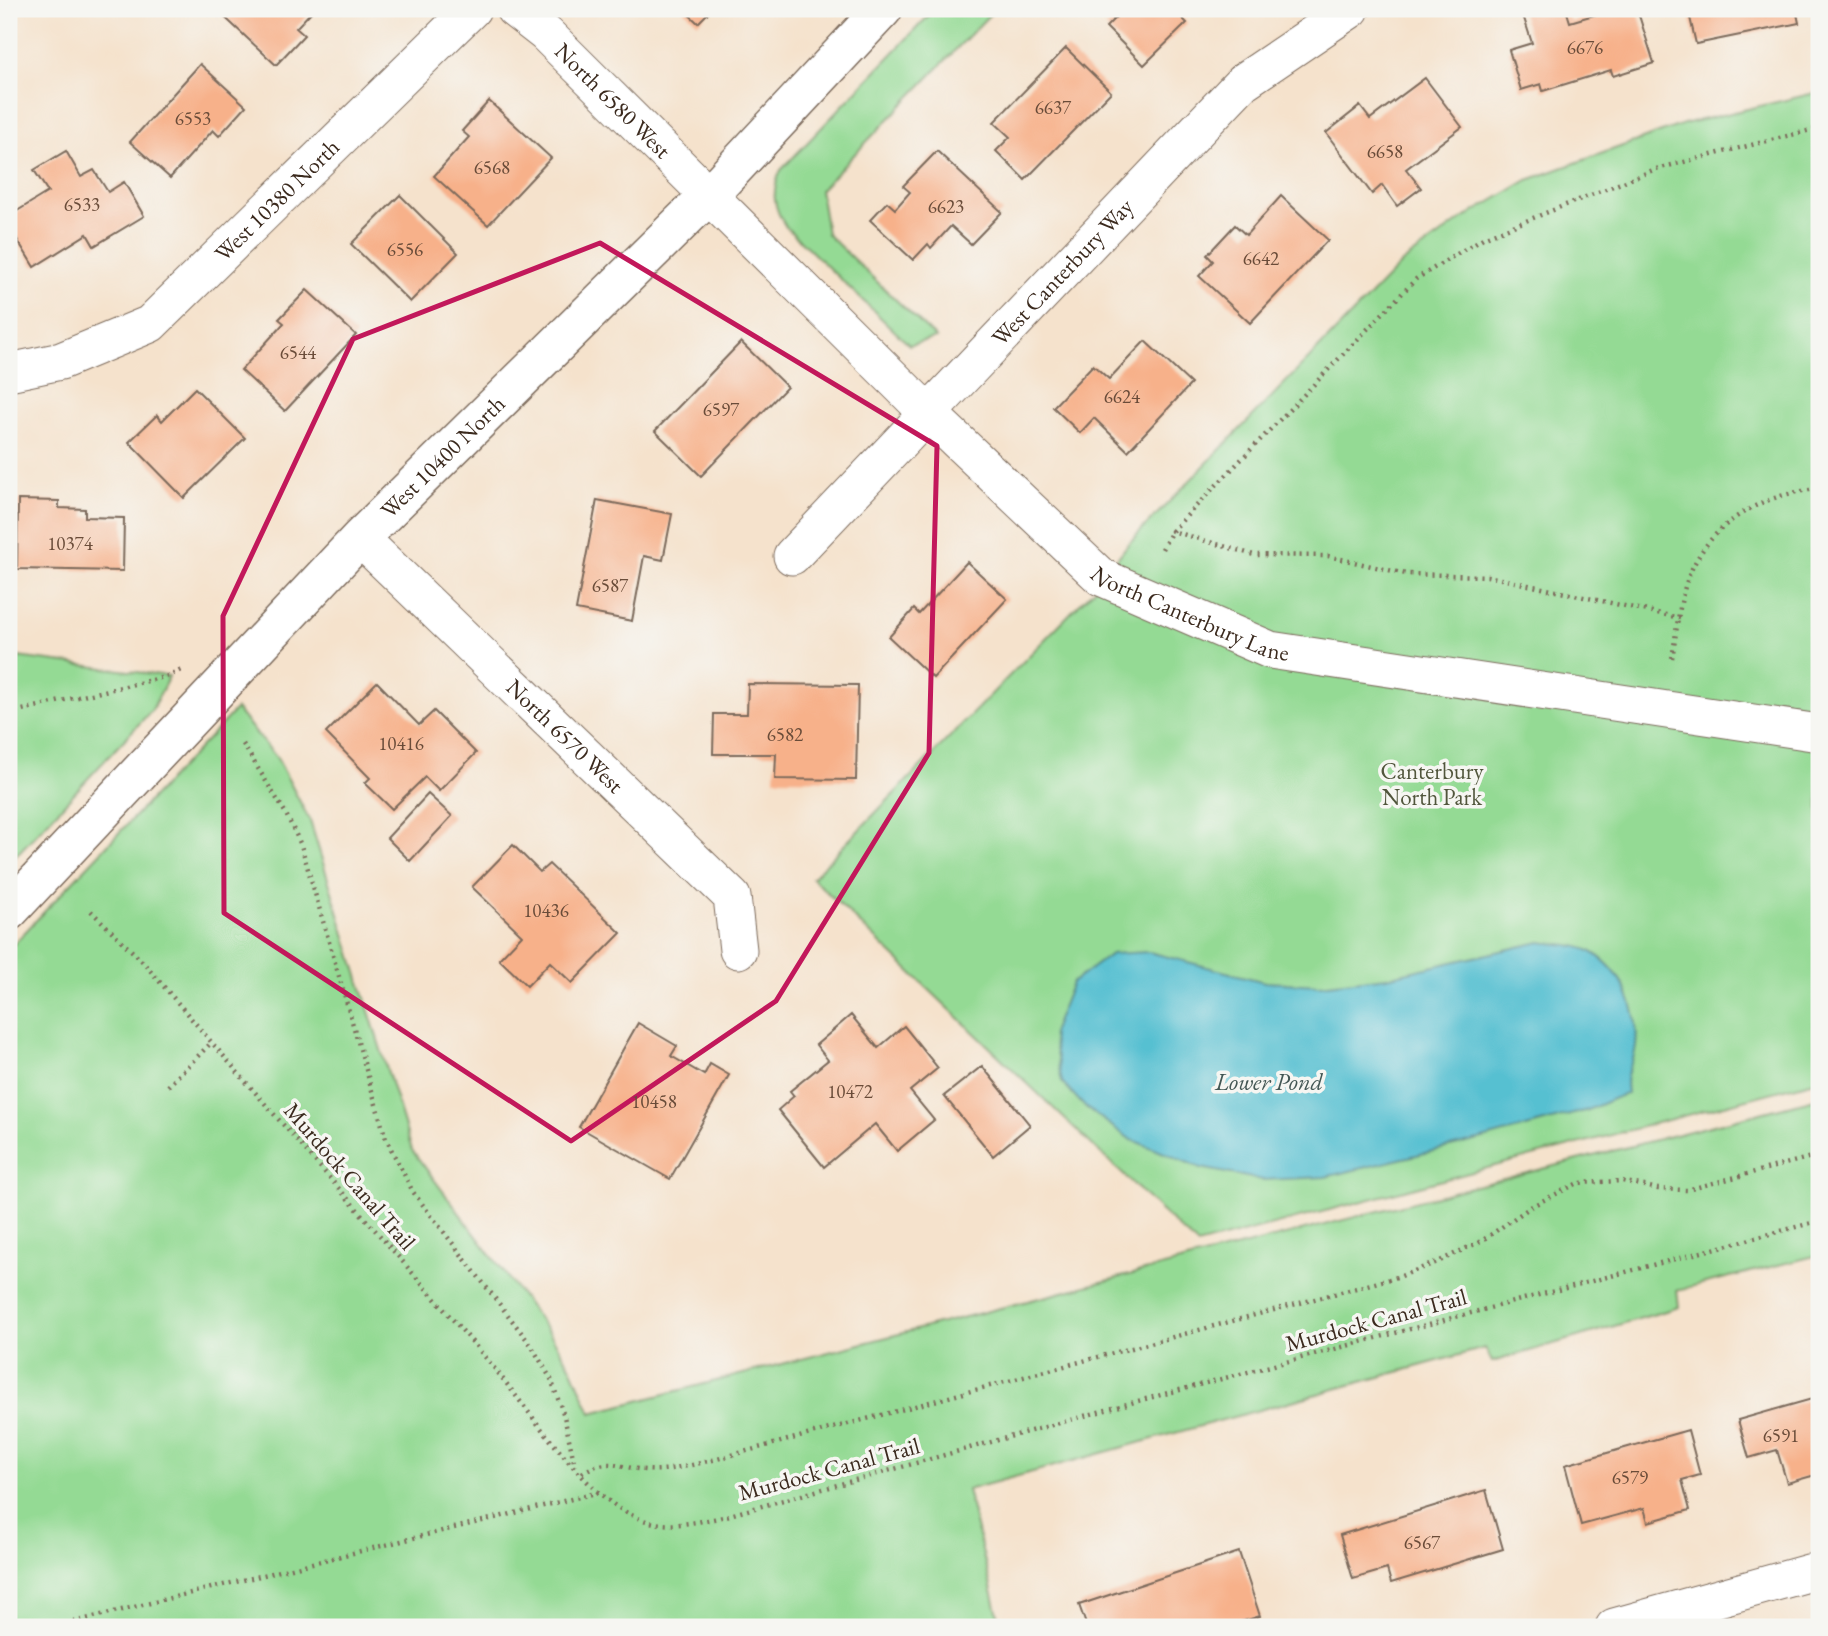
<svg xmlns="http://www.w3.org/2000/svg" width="1828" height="1636" font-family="'EB Garamond',serif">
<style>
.green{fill:#94da94;stroke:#688259;stroke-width:2}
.water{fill:#56c0d1;stroke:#487578;stroke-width:2}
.building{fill:#f7b18a}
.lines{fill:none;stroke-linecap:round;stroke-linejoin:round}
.minor-casing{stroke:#7c6a5b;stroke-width:39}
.tertiary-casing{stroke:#7c6a5b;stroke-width:41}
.path{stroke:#7c6a5b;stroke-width:4.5;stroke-dasharray:2 5;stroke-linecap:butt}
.minor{stroke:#fff;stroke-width:37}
.tertiary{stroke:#fff;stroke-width:38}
.marked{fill:none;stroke:#c2185b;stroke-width:5;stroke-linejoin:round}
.labels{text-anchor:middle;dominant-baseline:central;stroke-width:7;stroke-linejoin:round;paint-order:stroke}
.number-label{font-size:19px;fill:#6a4c39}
.street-label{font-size:23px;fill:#3b2a1e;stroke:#f6f6f2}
.park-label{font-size:23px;fill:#51563c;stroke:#f6f6f2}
.water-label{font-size:24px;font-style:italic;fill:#435754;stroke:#f6f6f2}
</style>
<rect width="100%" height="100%" fill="#f6f6f2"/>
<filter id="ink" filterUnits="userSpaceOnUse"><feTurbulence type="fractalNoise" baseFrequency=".0143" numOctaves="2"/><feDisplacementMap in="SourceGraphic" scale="14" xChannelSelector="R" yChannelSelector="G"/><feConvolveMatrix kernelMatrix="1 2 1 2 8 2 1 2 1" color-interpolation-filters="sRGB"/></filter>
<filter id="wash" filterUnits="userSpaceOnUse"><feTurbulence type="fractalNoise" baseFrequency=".00686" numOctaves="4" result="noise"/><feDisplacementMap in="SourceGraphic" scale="28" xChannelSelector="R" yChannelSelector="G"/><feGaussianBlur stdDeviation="1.57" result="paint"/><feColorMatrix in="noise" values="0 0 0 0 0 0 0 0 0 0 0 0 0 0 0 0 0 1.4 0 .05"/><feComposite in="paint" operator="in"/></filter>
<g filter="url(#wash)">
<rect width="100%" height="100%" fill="#f5e2cc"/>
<g class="green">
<path d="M935,9H995L820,190L827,234L936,338L909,345L786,227C773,207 771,192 781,170Z"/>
<polygon points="1819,92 1819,691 1817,691 1819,800 1819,1080 1197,1245 812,878 1093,590 1129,543 1402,263 1462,219 1528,180 1684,124"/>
<polygon points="9,656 169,676 152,710 9,863"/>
<polygon points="236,709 277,758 310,821 412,1150 551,1335 572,1369 591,1413 1819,1098 1819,1255 1677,1290 1679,1307 1492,1362 1485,1348 967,1490 1001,1627 9,1627 9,949"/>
</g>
<path class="water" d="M1540,942C1554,944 1576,944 1588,950C1622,968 1640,1009 1636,1046C1634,1065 1623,1070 1627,1093L1588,1110L1479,1140L1325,1177L1262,1180L1201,1168L1130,1139L1084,1106L1062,1082L1052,1033L1072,983L1111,954L1149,952L1265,982L1319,985L1387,977Z"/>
<g id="blocks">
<g class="building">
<polygon points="216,9 314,9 296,28 304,35 276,65"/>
<polygon points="683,9 712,9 698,23"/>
<polygon points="1115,9 1180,9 1176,12 1187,23 1144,65 1106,27 1119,14"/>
<polygon points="1534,9 1566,9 1570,22 1614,9 1637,9 1654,63 1613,76 1611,70 1543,91 1541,84 1521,90 1509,50 1532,43 1522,12"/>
<polygon points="1681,9 1796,9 1799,23 1696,44 1689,13 1682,14"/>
<polygon points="1066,48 1111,92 1025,180 996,151 1010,137 994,122"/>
<polygon points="200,64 246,106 219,136 213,130 170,178 130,142"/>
<polygon points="1425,78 1462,127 1406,169 1421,188 1397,206 1382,185 1372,194 1326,133 1360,106 1370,119"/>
<polygon points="489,101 551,158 488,225 434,176 469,137 462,131"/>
<polygon points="66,151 81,177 94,170 108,192 124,182 144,216 94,246 87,234 34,267 9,226 9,216 48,192 34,170"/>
<polygon points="937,151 1002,212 971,244 951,226 931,248 928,244 913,260 870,220 887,202 895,209 910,192 903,186"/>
<polygon points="400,195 458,253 410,302 351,244"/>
<polygon points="1281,196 1328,240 1250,323 1199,276 1213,261 1207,255 1235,225 1246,235"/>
<polygon points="307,290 356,335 285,411 241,370 284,323 279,319"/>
<polygon points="1145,341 1191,384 1128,451 1094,418 1080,433 1053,407 1093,365 1109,379"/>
<polygon points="741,342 787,387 701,476 655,431"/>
<polygon points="195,388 245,438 184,498 129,442 157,415 162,421"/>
<polygon points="18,500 59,501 59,508 85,509 85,517 124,518 123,571 17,569"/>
<polygon points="597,500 672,514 663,560 644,556 632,621 576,610"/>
<polygon points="967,562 1007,599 933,678 889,637 914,609 919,614"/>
<polygon points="377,682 419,725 434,711 476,753 439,791 425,777 392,809 365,783 370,778 326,733"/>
<polygon points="748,684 858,685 856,780 775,779 776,754 713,754 714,714 747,714"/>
<polygon points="428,794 452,816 410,861 387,838"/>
<polygon points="513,845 540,872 549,864 621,933 572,983 550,962 527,986 499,959 522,935 472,887"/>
<polygon points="851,1015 878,1048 904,1026 938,1068 910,1091 934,1120 897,1151 875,1124 824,1167 778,1110 794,1096 790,1091 828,1060 816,1045"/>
<polygon points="638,1023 677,1046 671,1056 704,1075 710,1064 729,1075 670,1179 579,1127"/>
<polygon points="982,1066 1030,1125 993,1156 944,1096"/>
<polygon points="1819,1397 1819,1474 1787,1483 1777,1450 1749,1458 1738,1420"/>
<polygon points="1688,1430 1700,1475 1682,1480 1690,1510 1648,1522 1644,1508 1581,1525 1565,1465"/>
<polygon points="1486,1490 1503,1549 1391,1583 1387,1569 1353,1579 1340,1535"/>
<polygon points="1239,1552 1260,1616 1225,1627 1087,1627 1079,1605"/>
</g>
</g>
</g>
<g filter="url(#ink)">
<use href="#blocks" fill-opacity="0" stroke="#7c6a5b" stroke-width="2"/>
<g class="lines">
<defs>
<g id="minor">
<path id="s1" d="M514,9L546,34L929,414L1101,577L1270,650L1819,733"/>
<path id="s2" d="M9,372L61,361L150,324L472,9"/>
<path id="s3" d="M360,538L732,897L738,950"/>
<path id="s4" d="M792,556L1243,82L1351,9"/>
<polyline points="1614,1627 1819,1570"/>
</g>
<g id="tertiary">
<path id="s5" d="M9,911L360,538L709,195L883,9"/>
</g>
</defs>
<use href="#minor" class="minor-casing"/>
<use href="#tertiary" class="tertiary-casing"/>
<g class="path">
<polyline points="1162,549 1172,531"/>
<polyline points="1680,618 1487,576 1406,574 1328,556 1254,555 1172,531 1416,279 1483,238 1656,169 1819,128"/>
<path d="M1672,658C1677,631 1679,598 1690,573C1712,521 1765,493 1819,489"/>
<polyline points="9,713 169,676 183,669"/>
<polyline points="243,744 285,812 301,845 386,1139 413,1192 531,1345 551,1379 564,1416 575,1466"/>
<path d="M91,911L142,961C255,1094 371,1224 485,1357C522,1400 576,1483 622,1510C658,1531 680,1525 719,1518L1138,1401L1819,1221"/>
<polyline points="168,1086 211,1043"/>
<path d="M582,1473C609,1456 618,1468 646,1470C669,1472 695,1464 717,1459L1401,1276L1440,1261L1483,1240L1532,1206L1578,1183L1622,1181L1658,1189L1687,1190L1819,1155"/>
<polyline points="53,1627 600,1492"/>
</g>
<use href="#minor" class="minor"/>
<use href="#tertiary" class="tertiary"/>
</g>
</g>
<path class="marked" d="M600,243L937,446L929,753L776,1001L571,1141L224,913L223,616L353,339Z"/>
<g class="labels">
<g class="number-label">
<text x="1585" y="47">6676</text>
<text x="1053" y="107">6637</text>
<text x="193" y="118">6553</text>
<text x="1385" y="151">6658</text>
<text x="492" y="167">6568</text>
<text x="82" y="204">6533</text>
<text x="946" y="206">6623</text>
<text x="405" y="249">6556</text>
<text x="1261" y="258">6642</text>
<text x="298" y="352">6544</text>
<text x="1122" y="396">6624</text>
<text x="721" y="409">6597</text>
<text x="70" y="543">10374</text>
<text x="610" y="585">6587</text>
<text x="785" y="734">6582</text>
<text x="401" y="743">10416</text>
<text x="546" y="910">10436</text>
<text x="850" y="1091">10472</text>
<text x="654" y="1101">10458</text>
<text x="1781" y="1435">6591</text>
<text x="1630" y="1477">6579</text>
<text x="1422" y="1542">6567</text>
</g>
<g class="street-label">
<text stroke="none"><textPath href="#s1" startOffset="135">North 6580 West</textPath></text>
<text stroke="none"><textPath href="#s2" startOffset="327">West 10380 North</textPath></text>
<text stroke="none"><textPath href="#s4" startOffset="392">West Canterbury Way</textPath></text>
<text stroke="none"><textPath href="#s5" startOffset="628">West 10400 North</textPath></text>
<text stroke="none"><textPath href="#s1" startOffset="914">North Canterbury Lane</textPath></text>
<text stroke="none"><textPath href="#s3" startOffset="285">North 6570 West</textPath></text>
<text transform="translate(350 1176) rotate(49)">Murdock Canal Trail</text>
<text transform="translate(1376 1320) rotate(-15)">Murdock Canal Trail</text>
<text transform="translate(829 1469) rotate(-15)">Murdock Canal Trail</text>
</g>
<g class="park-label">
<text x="1432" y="771">Canterbury<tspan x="1432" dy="26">North Park</tspan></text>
</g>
<g class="water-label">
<text x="1269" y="1081">Lower Pond</text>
</g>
</g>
<rect width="1828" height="1636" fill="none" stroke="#f6f6f2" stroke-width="35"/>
</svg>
